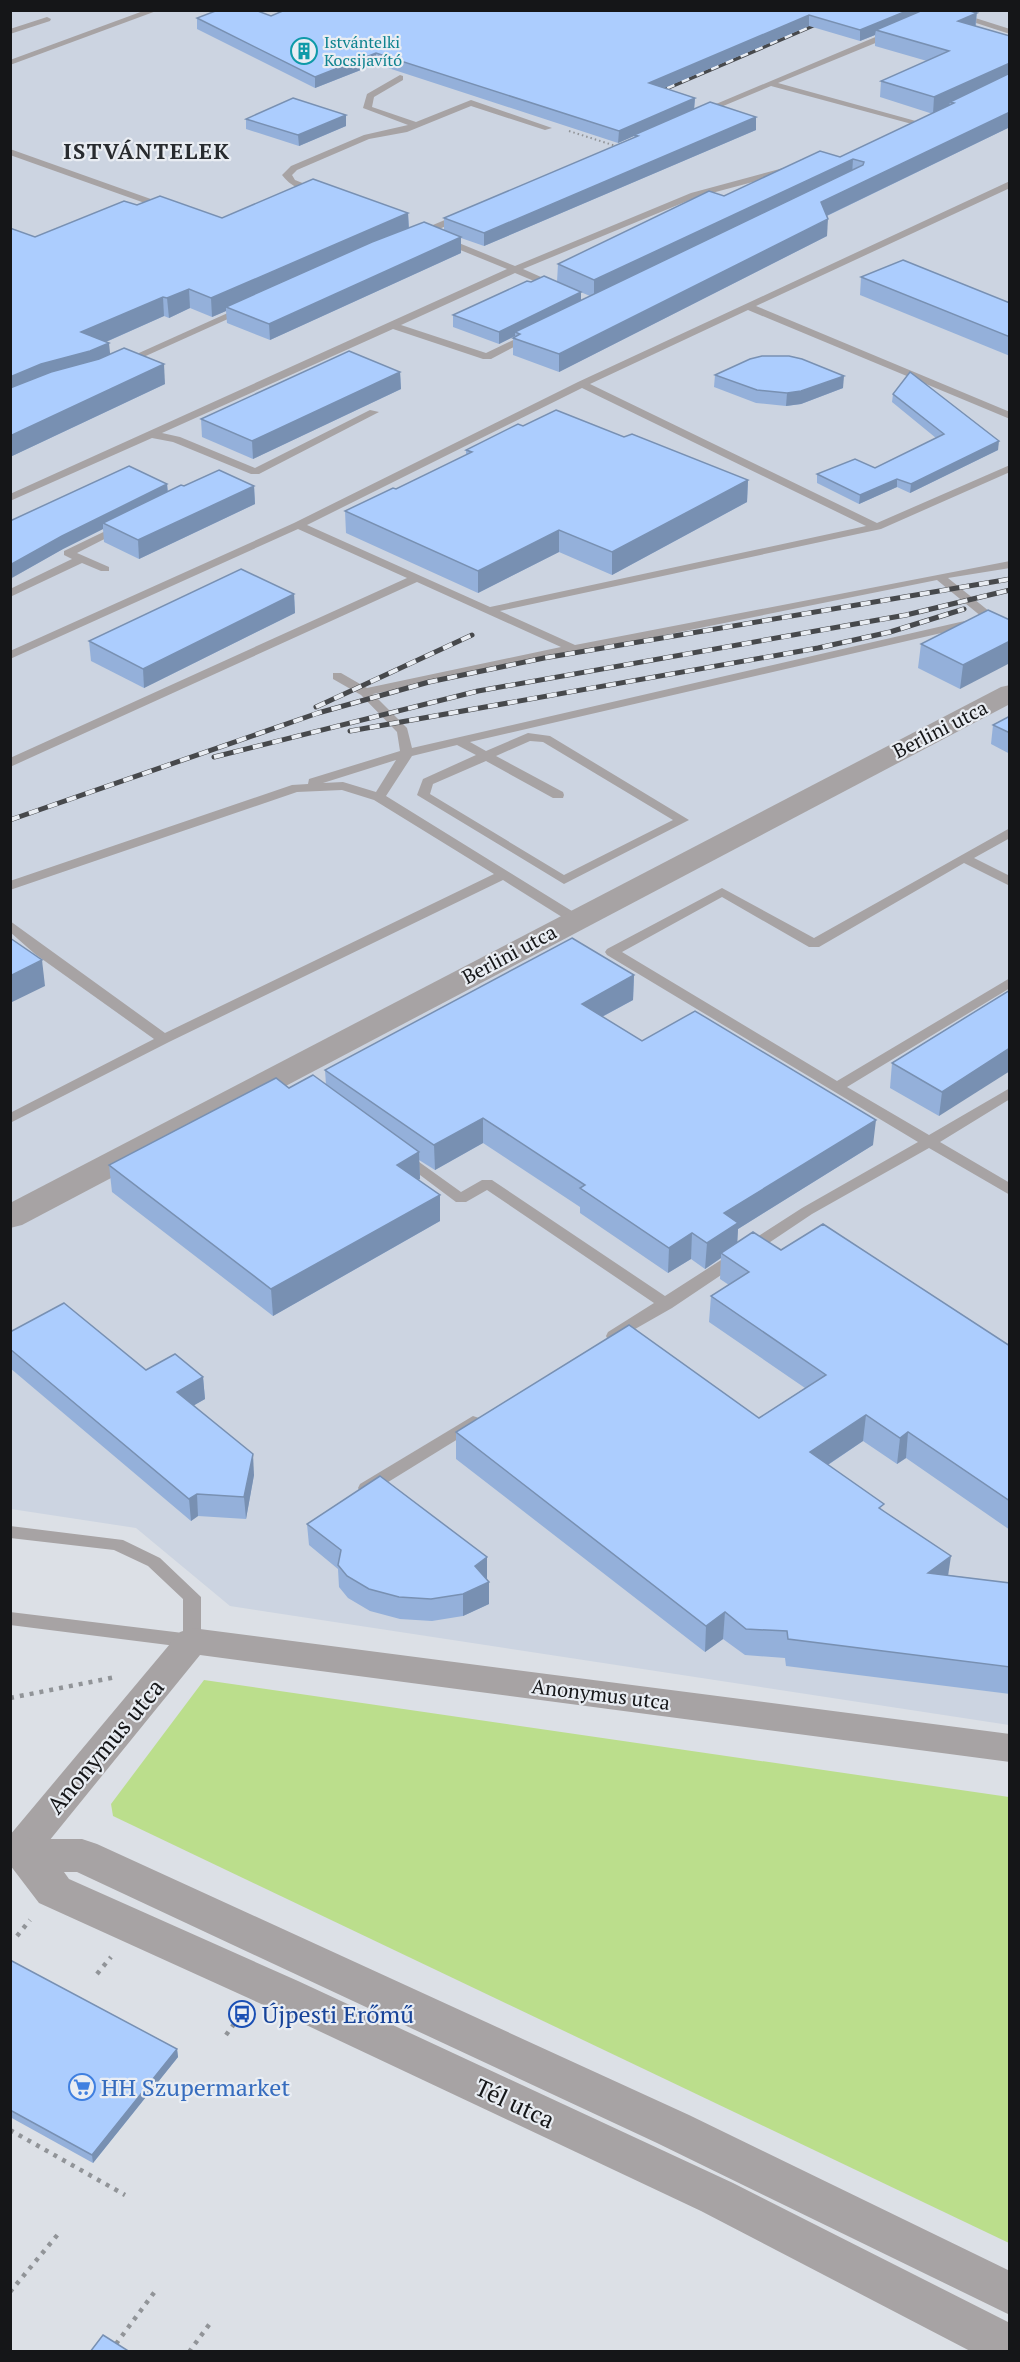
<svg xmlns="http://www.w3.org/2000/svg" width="1020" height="2362" font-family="'PT Serif',serif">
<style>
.built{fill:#ccd4e1}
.green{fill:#bbde8c}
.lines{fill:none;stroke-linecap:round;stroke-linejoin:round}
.path-far1{stroke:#919498;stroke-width:2;stroke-dasharray:1.5 3;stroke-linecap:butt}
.path{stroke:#919498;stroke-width:4.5;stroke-dasharray:4 6;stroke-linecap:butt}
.service{fill:#a7a3a4;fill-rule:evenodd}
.minor{fill:#a7a3a4;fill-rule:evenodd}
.tertiary{fill:#a7a3a4;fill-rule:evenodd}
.rail-far1-casing{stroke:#47494c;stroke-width:4.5}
.rail-casing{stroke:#47494c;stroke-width:5}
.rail-far1{stroke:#e9edf3;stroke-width:3;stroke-dasharray:8;stroke-linecap:butt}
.rail{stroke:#e9edf3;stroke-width:4;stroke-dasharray:10;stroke-linecap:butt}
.wall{fill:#94b0da}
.shaded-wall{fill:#7890b2}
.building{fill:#accdfe;stroke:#7890b2;stroke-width:1.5}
.labels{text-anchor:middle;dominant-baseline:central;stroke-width:4.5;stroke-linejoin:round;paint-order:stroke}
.far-culture-label{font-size:16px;fill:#0d838f;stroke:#e9edf3;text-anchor:start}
.street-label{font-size:20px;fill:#151618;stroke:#e9edf3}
.far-district-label{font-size:22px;font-weight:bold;letter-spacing:1.5px;fill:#282b2f;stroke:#e9edf3}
.near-street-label{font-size:24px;fill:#151618;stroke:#e9edf3}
.near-transit-label{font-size:24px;fill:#164399;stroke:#e9edf3;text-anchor:start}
.near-shop-label{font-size:24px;fill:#366cbe;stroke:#e9edf3;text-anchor:start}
</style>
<rect width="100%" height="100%" fill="#dce0e6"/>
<polygon class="built" points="10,11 1009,11 1009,1725 230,1606 136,1528 11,1509"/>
<polygon class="green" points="204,1680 1009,1797 1009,2243 113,1816 111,1804"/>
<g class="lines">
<polyline class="path-far1" points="569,131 619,147"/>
<g class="path">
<polyline points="10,1698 116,1677"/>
<polyline points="17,1936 30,1920"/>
<polyline points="97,1974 111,1957"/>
<polyline points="226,2035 240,2016"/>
<polyline points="10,2130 125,2195"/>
<polyline points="10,2292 59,2233"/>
<polyline points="110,2352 156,2290"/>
<polyline points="189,2352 211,2322"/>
</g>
<g class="service">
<polygon points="146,10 159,10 10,65 10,60"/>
<polygon points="936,10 950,10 1010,29 1010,34"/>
<polygon points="47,17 51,19 50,21 10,34 10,29"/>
<polygon points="892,30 895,31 895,35 778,83 923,123 923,127 771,86 704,114 697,112"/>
<path d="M400,75L403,76V80L374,97L372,107L416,122L471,100L552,128L545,130L471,106L407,132L369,139L297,170L292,175L295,180L320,190V194C307,195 290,186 282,175L291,166L364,135L408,125L363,108L367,94Z"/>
<polygon points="10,149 162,203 164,205 156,207 10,155"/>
<polygon points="787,167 790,168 790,172 697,197 523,269 559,285 559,289 553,289 515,273 401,325 486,353 526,334 535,336 491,359 483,359 393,329 162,433 180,437 255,468 370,410 379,412 259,474 251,474 173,442 152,438 10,501 10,494 507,269 421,234 421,230 459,214 465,214 465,218 432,232 515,266 691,193"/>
<path d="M1010,181V188L756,306L1010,412V419L748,310L590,384L877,523L1010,465V472L881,529L500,611L575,645L1010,561V568L948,578L995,616L1010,623V631L989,622L470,742L486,751L528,733L550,736L689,820L564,884L417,795L423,779L476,755L457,745L412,756L386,796L580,916L582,919L580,922H570L503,880L169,1042L10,1123V1113L154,1039L35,954L10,932V921L165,1033L494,874L374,800L342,790L297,792L10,890V881L292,785L308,784L309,779L400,751L397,732L361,695L333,679V673H341L367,688L561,647L417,582L10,767V758L407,578L298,529L10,659V651L294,523L578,382ZM582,388L866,526L490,607L307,525ZM937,580L982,617L412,748L407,728L373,694ZM530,741L543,742L673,820L564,875L430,794L433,784L486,761L553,798H563L564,795L563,792L496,756ZM396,760L376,792L343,782L323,783Z"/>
<polygon points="241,307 250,309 128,364 119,362"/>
<polygon points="122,523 128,526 126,528 77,553 109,567 109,571 101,571 82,563 10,597 10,589 72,559 64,555 64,551"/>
<polygon points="1010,828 1010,838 974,858 1010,876 1010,886 964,863 819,947 809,947 722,897 622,952 837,1081 1010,978 1010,988 847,1087 929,1135 1010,1088 1010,1099 940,1142 1010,1183 1010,1195 929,1148 812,1214 672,1308 614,1341 608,1340 606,1336 608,1332 654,1303 487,1190 466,1202 456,1202 396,1157 398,1154 408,1154 461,1192 482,1180 492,1180 665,1296 802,1208 918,1142 607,955 605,952 607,949 722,888 814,938"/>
<polygon points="473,1416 479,1418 481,1422 479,1426 372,1492 360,1492 358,1488 360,1484"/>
<polygon points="10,1526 123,1540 160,1558 201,1597 201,1641 198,1646 192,1648 10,1625 10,1612 183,1633 183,1599 148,1566 114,1550 10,1538"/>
</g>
<polygon class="minor" points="192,1628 1010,1734 1010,1762 200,1655 32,1862 19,1866 10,1863 10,1835 180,1632"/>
<g class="tertiary">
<polygon points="1010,685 1010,704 22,1225 10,1228 10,1203 1001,687"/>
<polygon points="10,1832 32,1839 82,1839 97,1844 689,2115 1010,2271 1010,2315 657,2143 77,1872 64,1872 69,1879 298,1981 733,2183 1010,2323 1010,2352 972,2352 701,2211 268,2007 39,1903 10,1865"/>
</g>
<defs>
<polyline id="rail-far1" points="667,88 849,10"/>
<g id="rail">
<polyline points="316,707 472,635"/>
<polyline points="350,731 818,648 890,632 964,609"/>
<polyline points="214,757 478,691 906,615 1010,590"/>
<polyline points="10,820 318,713 429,682 544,658 1010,579"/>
</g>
</defs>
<use href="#rail-far1" class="rail-far1-casing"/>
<use href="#rail" class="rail-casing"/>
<use href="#rail-far1" class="rail-far1"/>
<use href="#rail" class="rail"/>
</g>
<g class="wall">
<polygon points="977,10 976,26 1010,36 1010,127 827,216 827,236 559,372 513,355 513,338 515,336 499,344 453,327 453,315 531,282 581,292 581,301 590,296 557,282 558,264 724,196 840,157 933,114 880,97 881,81 927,61 875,46 875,35 860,41 809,26 664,88 695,98 694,109 756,117 756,130 484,246 461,238 461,253 270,340 227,323 226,311 212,317 190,308 169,318 164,316 106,342 110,355 165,384 10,457 10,228 35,237 137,205 222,218 408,213 409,228 444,231 444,218 634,138 634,136 618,143 376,64 315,88 197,29 197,18 271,16"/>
<polygon points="246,119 346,126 299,146 246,129"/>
<polygon points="861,277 1010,303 1010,356 860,295"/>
<polygon points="400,372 401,389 253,459 202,437 201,419"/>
<polygon points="715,375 843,388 801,404 786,406 756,403 714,387"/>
<polygon points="893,394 998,450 910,493 897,487 859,504 817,483 817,474 875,468 936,438 892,402"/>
<polygon points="523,426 624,437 748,480 747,502 612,575 559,552 478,593 346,533 345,511 396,489 466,455 466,450"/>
<polygon points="167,484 168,491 184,486 254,486 255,504 139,559 104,542 103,529 63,549 10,579"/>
<polygon points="294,594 295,613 144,688 91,661 89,641"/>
<polygon points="1010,620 960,689 918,668 921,644"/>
<polygon points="1010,716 1010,754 991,744 993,725"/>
<polygon points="634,975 633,1000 602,1017 642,1041 873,1145 738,1229 737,1242 781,1250 1010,1346 1010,1530 906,1458 897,1464 863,1441 828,1465 883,1510 948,1575 1010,1583 1010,1694 786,1666 785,1658 745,1655 723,1639 705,1652 456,1459 456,1432 759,1418 805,1388 709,1322 711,1296 729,1285 720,1279 721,1258 705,1269 691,1259 668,1273 580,1213 580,1207 483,1143 435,1170 419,1160 420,1179 418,1180 440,1221 273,1316 112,1192 109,1165 289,1088 326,1085 325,1070"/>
<polygon points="1010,990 939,1116 890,1088 892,1063"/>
<polygon points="10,1332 146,1370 203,1377 205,1399 194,1405 254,1475 246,1519 198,1516 191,1521 10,1368"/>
<polygon points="307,1524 487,1579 489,1604 463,1616 432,1621 400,1619 370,1611 348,1598 339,1587 338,1569 309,1545"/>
<polygon points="10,1960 177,2049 178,2057 93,2163 10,2117"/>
</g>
<g class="shaded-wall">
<polygon points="909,10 934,10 876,30 875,35 860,41 860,30"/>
<polygon points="977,10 975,29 958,21 973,12"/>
<polygon points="809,15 809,26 648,95 649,83"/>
<polygon points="376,53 376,64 315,88 315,77"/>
<polygon points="1010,63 1010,75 950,102 949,106 933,114 934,97"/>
<polygon points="695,98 694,110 634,135 634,136 618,143 619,131"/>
<polygon points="1010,112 1010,127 820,219 821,202"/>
<polygon points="346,115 346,126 299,146 298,135"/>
<polygon points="756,117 756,130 484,246 484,233"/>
<polygon points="853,159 852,176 594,298 594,280"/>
<polygon points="408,213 409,232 226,307 226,311 212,317 211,298"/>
<polygon points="828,219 827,236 559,372 559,354"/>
<polygon points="461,237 461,253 270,340 269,324"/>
<polygon points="189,289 190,308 169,318 167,298"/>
<polygon points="581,292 581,304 515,332 515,336 499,344 499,332"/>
<polygon points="163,297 164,316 83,352 81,332"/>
<polygon points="109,343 111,362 10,397 10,377 41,364"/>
<polygon points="164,364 165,384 10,457 10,436"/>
<polygon points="400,372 401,389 253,459 252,441"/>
<polygon points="844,376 843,388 801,404 786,406 787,393"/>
<polygon points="999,441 998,450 910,493 911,484"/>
<polygon points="897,479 897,487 859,504 860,495"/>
<polygon points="748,480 747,502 612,575 612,552"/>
<polygon points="167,484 168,497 103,523 103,529 63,549 10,579 10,565 62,536"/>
<polygon points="254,486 255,504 139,559 138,540"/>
<polygon points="559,530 559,552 478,593 478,571"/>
<polygon points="294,594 295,613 144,688 143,669"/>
<polygon points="1010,641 1010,663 960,689 963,665"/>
<polygon points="42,960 45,986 10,1003 10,976"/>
<polygon points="634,975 633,1000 581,1028 582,1004"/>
<polygon points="1010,1048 1010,1071 939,1116 942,1092"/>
<polygon points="483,1118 483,1143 435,1170 434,1145"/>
<polygon points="876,1120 873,1145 738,1229 737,1248 721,1253 721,1258 705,1269 707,1243 724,1213"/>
<polygon points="419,1152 420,1179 398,1191 397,1165"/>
<polygon points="440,1195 440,1221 273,1316 271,1289"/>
<polygon points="692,1233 691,1259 668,1273 669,1248"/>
<polygon points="203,1377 205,1399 179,1414 177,1392"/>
<polygon points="866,1415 863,1441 808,1478 810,1452"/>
<polygon points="908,1432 906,1458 897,1464 900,1438"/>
<polygon points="253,1454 254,1475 246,1519 244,1497"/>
<polygon points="197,1494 198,1516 191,1521 189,1499"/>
<polygon points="951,1556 947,1583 928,1573"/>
<polygon points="487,1557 487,1579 476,1588 475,1566"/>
<polygon points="489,1582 489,1604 463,1616 463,1594"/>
<polygon points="725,1612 723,1639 705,1652 706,1626"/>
<polygon points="177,2049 178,2057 93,2163 92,2155"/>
</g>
<g class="building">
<polygon points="218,10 255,10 271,16 285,10 909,10 860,30 809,15 649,83 695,98 619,131 376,53 315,77 197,18"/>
<polygon points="923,10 976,10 973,12 977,13 958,21 1010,36 1010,63 934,97 881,81 949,51 876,30"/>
<polygon points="1010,73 1010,112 821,202 828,219 559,354 513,338 520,334 515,332 863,165 864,162 853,159 594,280 558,264 709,191 724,196 820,151 840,157 954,103 950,102"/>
<polygon points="293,98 346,115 298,135 246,119"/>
<polygon points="710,102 756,117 484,233 444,218 638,136 634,135"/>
<polygon points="313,179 408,213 211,298 189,289 167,298 163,297 81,332 109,343 90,351 41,364 10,377 10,228 35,237 124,201 137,205 160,196 222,218"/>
<polygon points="424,222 461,237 269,324 226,307 372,242"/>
<polygon points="903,260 1010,303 1010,337 861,277"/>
<polygon points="544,276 581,292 499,332 453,315 527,281 531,282"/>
<polygon points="124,348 164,364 10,436 10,388 51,372 99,359"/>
<polygon points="349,351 400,372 252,441 201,419"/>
<polygon points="762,356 789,356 802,359 844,376 801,391 787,393 757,390 715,375 750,359"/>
<polygon points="910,372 999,441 911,484 897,479 860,495 817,474 855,459 875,468 944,434 893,394"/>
<polygon points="556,410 624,437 632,434 748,480 612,552 559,530 478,571 345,511 393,488 396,489 472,452 466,450 518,424 523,426"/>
<polygon points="129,466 167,484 62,536 10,565 10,521"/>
<polygon points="219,470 254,486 138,540 103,523 181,485 184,486"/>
<polygon points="241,569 294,594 143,669 89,641"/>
<polygon points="988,610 1010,620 1010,641 963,665 921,644"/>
<polygon points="1010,716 1010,733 993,725"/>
<polygon points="10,938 42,960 10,976"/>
<polygon points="572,938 634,975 582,1004 642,1041 695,1011 876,1120 724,1213 738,1223 707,1243 692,1233 669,1248 580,1188 585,1185 483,1118 434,1145 325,1070"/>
<polygon points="1010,990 1010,1048 942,1092 892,1063"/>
<polygon points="313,1075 419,1152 397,1165 440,1195 271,1289 109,1165 276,1078 289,1088"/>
<polygon points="823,1224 1010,1346 1010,1501 908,1432 900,1438 866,1415 810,1452 884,1504 879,1508 951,1556 928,1573 1010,1583 1010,1667 788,1639 787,1631 746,1629 725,1612 706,1626 456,1432 629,1325 759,1418 826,1375 711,1296 749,1272 721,1253 753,1232 781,1250"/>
<polygon points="64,1303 146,1370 175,1354 203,1377 177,1392 253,1454 244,1497 197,1494 189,1499 10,1349 10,1332"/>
<polygon points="380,1476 487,1557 475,1566 489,1582 463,1594 431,1599 399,1597 369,1589 347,1576 338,1565 341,1550 307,1524"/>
<polygon points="10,1960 177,2049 92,2155 10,2110"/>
<polygon points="103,2335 130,2352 90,2352"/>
</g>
<defs>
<symbol id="building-ring" viewBox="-11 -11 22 22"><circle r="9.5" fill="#e9edf3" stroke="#0f9aa8" stroke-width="1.5"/><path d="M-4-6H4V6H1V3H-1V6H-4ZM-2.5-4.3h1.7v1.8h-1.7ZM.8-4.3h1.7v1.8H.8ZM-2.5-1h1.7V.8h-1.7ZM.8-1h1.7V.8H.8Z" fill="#0f9aa8"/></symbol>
<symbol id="bus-ring" viewBox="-11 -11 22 22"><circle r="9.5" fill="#e9edf3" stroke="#1a4fb4" stroke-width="1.5"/><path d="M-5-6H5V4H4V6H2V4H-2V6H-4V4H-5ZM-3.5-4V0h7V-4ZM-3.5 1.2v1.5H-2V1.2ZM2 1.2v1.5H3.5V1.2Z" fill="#1a4fb4"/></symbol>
<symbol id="supermarket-ring" viewBox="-11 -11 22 22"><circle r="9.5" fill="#e9edf3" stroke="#3f7fe0" stroke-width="1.5"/><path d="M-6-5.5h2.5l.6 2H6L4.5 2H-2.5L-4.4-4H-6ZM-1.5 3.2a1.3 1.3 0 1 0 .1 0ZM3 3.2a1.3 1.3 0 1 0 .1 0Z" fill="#3f7fe0"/></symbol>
</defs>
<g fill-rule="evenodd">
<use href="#building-ring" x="289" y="36" width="30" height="30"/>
<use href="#bus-ring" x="227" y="1999" width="30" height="30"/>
<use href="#supermarket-ring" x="67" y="2072" width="30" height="30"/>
</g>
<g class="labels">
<g class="far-culture-label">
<text x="324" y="42">Istvántelki<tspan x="324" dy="18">Kocsijavító</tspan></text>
</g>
<g class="street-label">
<text transform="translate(940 729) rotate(-27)">Berlini utca</text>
<text transform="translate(509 954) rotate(-28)">Berlini utca</text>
<text transform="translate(601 1694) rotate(7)">Anonymus utca</text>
</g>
<g class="far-district-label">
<text x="147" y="150">ISTVÁNTELEK</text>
</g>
<g class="near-street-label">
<text transform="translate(105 1746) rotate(-50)">Anonymus utca</text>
<text transform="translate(515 2103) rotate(25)">Tél utca</text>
</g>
<g class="near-transit-label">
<text x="262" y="2014">Újpesti Erőmű</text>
</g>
<g class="near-shop-label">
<text x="101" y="2087">HH Szupermarket</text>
</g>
</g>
<rect width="1020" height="2362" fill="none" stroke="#151618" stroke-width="24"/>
</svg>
